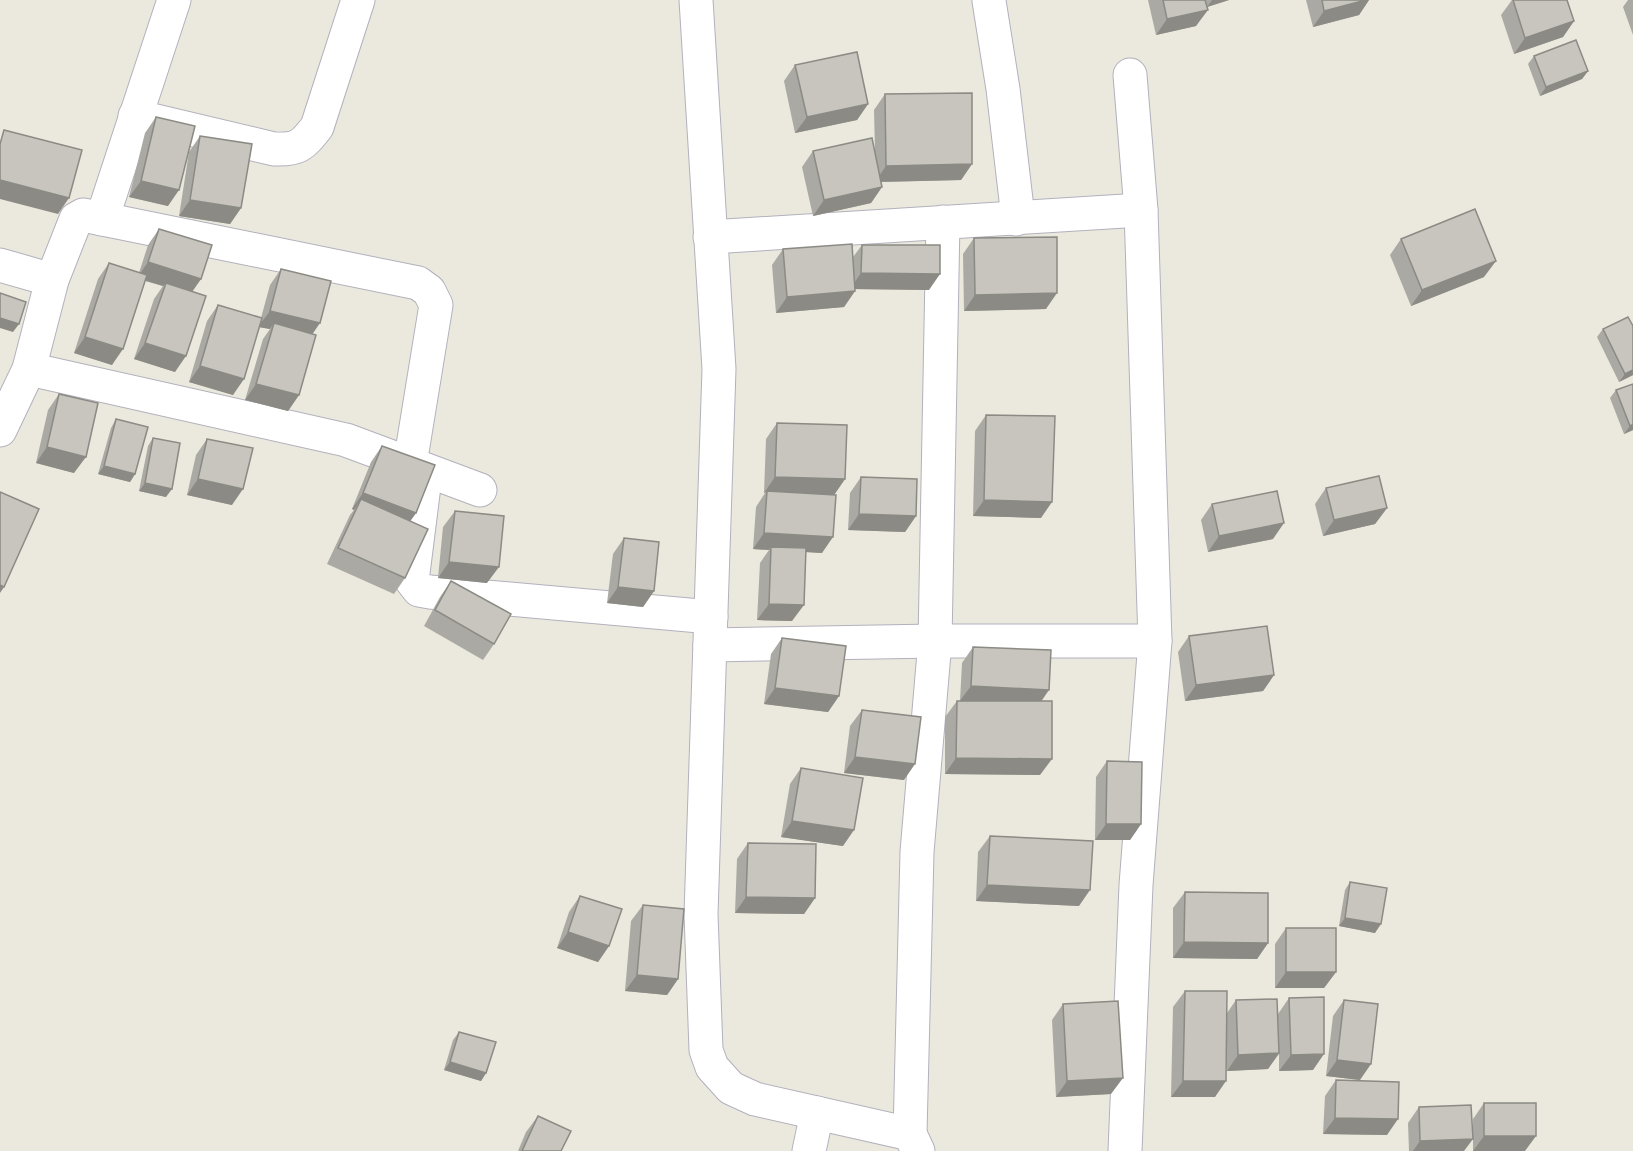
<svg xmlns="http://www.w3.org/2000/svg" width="1633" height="1151" font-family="Commissioner,sans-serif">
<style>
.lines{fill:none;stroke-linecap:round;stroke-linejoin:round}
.street-casing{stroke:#b2b1bd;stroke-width:35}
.street{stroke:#fff;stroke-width:33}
.wall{fill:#aba9a3}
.shaded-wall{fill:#8b8a84}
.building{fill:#c7c5bd;stroke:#8b8a84;stroke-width:1.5}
</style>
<rect width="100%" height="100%" fill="#ebe9dd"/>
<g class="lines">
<defs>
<g id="street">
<polyline points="696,0 719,369 701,914 706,1050 712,1067 731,1088 755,1099 910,1134 918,1151"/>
<polyline points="989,1 1003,89 1016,200 1016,219"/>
<path d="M135,116L274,149C298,150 302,146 317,127L358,0"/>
<polyline points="102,219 174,0"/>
<polyline points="710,237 1141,210"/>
<polyline points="0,265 52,280"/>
<polyline points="29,369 346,440 480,490"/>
<polyline points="0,430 29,369 52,280 76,219 83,215 418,283 429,291 436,305 410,464"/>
<polyline points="426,470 412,581 419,590 430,592 711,617"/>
<polyline points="710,645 935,641 1155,641 1141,210 1130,75"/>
<polyline points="910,1134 917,852 935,641 943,222"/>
<polyline points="809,1151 817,1113"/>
<polyline points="1125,1151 1136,885 1155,641"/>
</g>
</defs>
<use href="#street" class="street-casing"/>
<use href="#street" class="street"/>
</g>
<g class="wall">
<polygon points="1148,0 1229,0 1207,7 1196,26 1156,35"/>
<polygon points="1306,0 1369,0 1359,15 1313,27"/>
<polygon points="1512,0 1567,0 1574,21 1563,37 1514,54 1501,15"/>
<polygon points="1628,0 1633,0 1633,35 1623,7"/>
<polygon points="1534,56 1588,71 1582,79 1540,96 1528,64"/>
<polygon points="795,65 868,104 857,120 795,133 784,81"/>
<polygon points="885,94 972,164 961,180 881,182 882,187 871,203 813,216 802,167 813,151 875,152 874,110"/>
<polygon points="156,117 168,206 129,197 145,133"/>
<polygon points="200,136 241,208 230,224 179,216 189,152"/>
<polygon points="159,229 201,279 192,291 175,372 134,359 154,299 163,286 145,281 112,365 74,353 98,279 109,263 139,273 148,245"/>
<polygon points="974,238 1046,309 964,311 963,254"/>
<polygon points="1401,239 1484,277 1411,306 1390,255"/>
<polygon points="862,245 929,290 855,289 855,291 844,307 776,313 772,265 783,249 853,257"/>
<polygon points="281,269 312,334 299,395 288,411 245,400 263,339 270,329 260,327 233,395 189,382 207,321 218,305 261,318 270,285"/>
<polygon points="1603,329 1633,375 1619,382 1597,337"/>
<polygon points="1633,384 1633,430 1624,434 1610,398 1616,390"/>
<polygon points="59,394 74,473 36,463 48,410"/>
<polygon points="986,415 1041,518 973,516 975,431"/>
<polygon points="116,419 135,474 130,482 98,474 111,428"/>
<polygon points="777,423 845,479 834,495 822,553 806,552 792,621 757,620 760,563 769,550 753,549 756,507 765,493 764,493 766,439"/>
<polygon points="153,438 166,497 139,491 148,446"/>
<polygon points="207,439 232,505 187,495 196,455"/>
<polygon points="382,446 416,513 410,521 405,578 394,594 327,564 350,515 354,510 352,509 371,462"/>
<polygon points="861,477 916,516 905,532 848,530 850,493"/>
<polygon points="1326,488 1387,508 1375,524 1323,536 1315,504"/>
<polygon points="1212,504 1273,539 1208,552 1201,520"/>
<polygon points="455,511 487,583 438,578 443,527"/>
<polygon points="624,538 654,591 643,607 607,603 613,554"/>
<polygon points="451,581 494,644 483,660 424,626 440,597"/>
<polygon points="1189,636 1274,675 1263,691 1185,701 1178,652"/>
<polygon points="782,638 839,696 828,712 764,704 771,654"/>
<polygon points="973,647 1041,701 1040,775 945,774 945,717 957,701 960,701 962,663"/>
<polygon points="862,710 904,780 844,773 850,726"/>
<polygon points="1107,761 1141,824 1130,840 1095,840 1096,777"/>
<polygon points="801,768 843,846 781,837 790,784"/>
<polygon points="990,836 1079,906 976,901 978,852"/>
<polygon points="748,843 815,898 804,914 735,913 737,859"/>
<polygon points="1350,882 1375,933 1339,926 1345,890"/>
<polygon points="1185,892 1268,943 1257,959 1173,958 1173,908"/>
<polygon points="580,896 609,946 598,962 557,948 569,912"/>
<polygon points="643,905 678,979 667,995 625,991 631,921"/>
<polygon points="1286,928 1336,972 1324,988 1275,988 1275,944"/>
<polygon points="1185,991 1227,1013 1236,1000 1278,1014 1289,998 1313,1070 1279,1071 1279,1054 1268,1069 1227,1071 1226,1051 1215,1097 1171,1097 1173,1007"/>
<polygon points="1344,1000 1360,1080 1326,1076 1333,1016"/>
<polygon points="1063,1004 1111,1094 1056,1097 1052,1020"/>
<polygon points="459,1032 486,1073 481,1081 444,1070 453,1040"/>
<polygon points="1336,1080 1387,1135 1323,1134 1325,1096"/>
<polygon points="1484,1103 1525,1151 1473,1151 1473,1119"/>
<polygon points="1419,1107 1464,1151 1409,1151 1408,1123"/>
<polygon points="538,1116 561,1151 518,1151 526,1132"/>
</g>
<g class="shaded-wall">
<polygon points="1212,0 1229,0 1207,7"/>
<polygon points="1366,0 1369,0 1359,15 1313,27 1324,11"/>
<polygon points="1208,10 1196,26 1156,35 1167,19"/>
<polygon points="1574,21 1563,37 1514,54 1525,38"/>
<polygon points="1588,71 1582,79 1540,96 1546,87"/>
<polygon points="868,104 857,120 795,133 807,117"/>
<polygon points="972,164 961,180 875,182 886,166"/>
<polygon points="0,180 69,198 58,214 0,199"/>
<polygon points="141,181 179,190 168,206 129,197"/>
<polygon points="882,187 871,203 813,216 824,200"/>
<polygon points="190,200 241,208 230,224 179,216"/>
<polygon points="1496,261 1484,277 1411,306 1422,290"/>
<polygon points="148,262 201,279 190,295 166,283 163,286 137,278"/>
<polygon points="861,273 940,274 929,290 850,289"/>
<polygon points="855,291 844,307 776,313 787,297"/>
<polygon points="1057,293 1046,309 964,311 975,295"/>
<polygon points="270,311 320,323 309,339 274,323 270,329 258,327"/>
<polygon points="0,318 19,324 13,332 0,328"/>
<polygon points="85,337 123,349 112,365 74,353"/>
<polygon points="145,343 186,356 175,372 134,359"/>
<polygon points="200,366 244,379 233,395 189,382"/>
<polygon points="1633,370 1633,375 1619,382 1625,374"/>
<polygon points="256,384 299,395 288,411 245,400"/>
<polygon points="1633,424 1633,430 1624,434 1630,426"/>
<polygon points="47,447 86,457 74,473 36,463"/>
<polygon points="104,466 135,474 130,482 98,474"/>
<polygon points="775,477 845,479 834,495 767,491 764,493"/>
<polygon points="198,479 243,489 232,505 187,495"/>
<polygon points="145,483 172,489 166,497 139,491"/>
<polygon points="363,493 416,513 404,530 361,499 354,510 352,509"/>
<polygon points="984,500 1052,502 1041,518 973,516"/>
<polygon points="1387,508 1375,524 1323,536 1334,520"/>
<polygon points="859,514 916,516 905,532 848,530"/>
<polygon points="1284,523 1273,539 1208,552 1219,536"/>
<polygon points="764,533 833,537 822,553 771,550 771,547 769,550 753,549"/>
<polygon points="449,562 499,567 487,583 438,578"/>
<polygon points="0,585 4,587 0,593"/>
<polygon points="618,587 654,591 643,607 607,603"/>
<polygon points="769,604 804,605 792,621 757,620"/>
<polygon points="1274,675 1263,691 1185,701 1196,685"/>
<polygon points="971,686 1049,690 1038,706 959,702"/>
<polygon points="775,688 839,696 828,712 764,704"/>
<polygon points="855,757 915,764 904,780 844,773"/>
<polygon points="956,758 1052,759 1040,775 945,774"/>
<polygon points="792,821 854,830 843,846 781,837"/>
<polygon points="1106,824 1141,824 1130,840 1095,840"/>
<polygon points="987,885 1090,890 1079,906 976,901"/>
<polygon points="746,897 815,898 804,914 735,913"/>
<polygon points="1345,918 1381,924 1375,933 1339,926"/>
<polygon points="568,932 609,946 598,962 557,948"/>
<polygon points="1184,942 1268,943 1257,959 1173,958"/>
<polygon points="1286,972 1336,972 1324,988 1275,988"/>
<polygon points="637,975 678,979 667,995 625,991"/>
<polygon points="1279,1053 1268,1069 1227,1071 1238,1055"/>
<polygon points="1324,1054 1313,1070 1279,1071 1291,1055"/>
<polygon points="1337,1060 1371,1064 1360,1080 1326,1076"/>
<polygon points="450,1062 486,1073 481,1081 444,1070"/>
<polygon points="1123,1078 1111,1094 1056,1097 1067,1081"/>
<polygon points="1183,1081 1226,1081 1215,1097 1171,1097"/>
<polygon points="1335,1118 1398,1119 1387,1135 1323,1134"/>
<polygon points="1484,1136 1536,1136 1525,1151 1473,1151"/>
<polygon points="1473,1139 1464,1151 1413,1151 1420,1141"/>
</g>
<g class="building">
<polygon points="1163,0 1205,0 1208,10 1167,19"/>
<polygon points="1322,0 1366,0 1324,11"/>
<polygon points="1513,0 1567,0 1574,21 1525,38"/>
<polygon points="1576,40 1588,71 1546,87 1534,56"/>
<polygon points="857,52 868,104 807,117 795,65"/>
<polygon points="972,93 972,164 886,166 885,94"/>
<polygon points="156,117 195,126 179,190 141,181"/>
<polygon points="4,130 82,150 69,198 0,180 0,144"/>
<polygon points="200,136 252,144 241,208 190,200"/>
<polygon points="872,138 882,187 824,200 813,151"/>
<polygon points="1475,209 1496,261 1422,290 1401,239"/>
<polygon points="159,229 212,245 201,279 148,262"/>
<polygon points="1057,237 1057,293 975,295 974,238"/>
<polygon points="852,244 855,291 787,297 783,249"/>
<polygon points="862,245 940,245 940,274 861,273"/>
<polygon points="109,263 147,275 123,349 85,337"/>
<polygon points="281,269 331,281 320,323 270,311"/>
<polygon points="166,283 206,296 186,356 145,343"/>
<polygon points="0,293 26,302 19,324 0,318"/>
<polygon points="218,305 262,318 244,379 200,366"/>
<polygon points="1628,317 1633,326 1633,370 1625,374 1603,329"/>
<polygon points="274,323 316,335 299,395 256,384"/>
<polygon points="1633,384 1633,424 1630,426 1616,390"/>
<polygon points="59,394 98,403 86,457 47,447"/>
<polygon points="986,415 1055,416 1052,502 984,500"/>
<polygon points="116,419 148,427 135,474 104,466"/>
<polygon points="777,423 847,425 845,479 775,477"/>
<polygon points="153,438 180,443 172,489 145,483"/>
<polygon points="207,439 253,448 243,489 198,479"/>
<polygon points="382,446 435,465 416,513 363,493"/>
<polygon points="1379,476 1387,508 1334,520 1326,488"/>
<polygon points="861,477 917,479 916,516 859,514"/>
<polygon points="767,491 836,495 833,537 764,533"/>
<polygon points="1277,491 1284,523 1219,536 1212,504"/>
<polygon points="0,492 39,509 4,587 0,585"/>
<polygon points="361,499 428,529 405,578 338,548"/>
<polygon points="455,511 504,516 499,567 449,562"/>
<polygon points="624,538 659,542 654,591 618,587"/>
<polygon points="771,547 806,548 804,605 769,604"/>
<polygon points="451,581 511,614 494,644 435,610"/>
<polygon points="1267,626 1274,675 1196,685 1189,636"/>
<polygon points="782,638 846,646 839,696 775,688"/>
<polygon points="973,647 1051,650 1049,690 971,686"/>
<polygon points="957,701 1052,701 1052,759 956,758"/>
<polygon points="862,710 921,717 915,764 855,757"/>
<polygon points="1107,761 1142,762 1141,824 1106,824"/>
<polygon points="801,768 863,778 854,830 792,821"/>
<polygon points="990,836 1093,841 1090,890 987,885"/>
<polygon points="748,843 816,844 815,898 746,897"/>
<polygon points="1350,882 1387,888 1381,924 1345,918"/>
<polygon points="1185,892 1268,893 1268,943 1184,942"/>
<polygon points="580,896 622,909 609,946 568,932"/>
<polygon points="643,905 684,909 678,979 637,975"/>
<rect x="1286" y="928" width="50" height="44"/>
<polygon points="1185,991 1227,991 1226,1081 1183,1081"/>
<polygon points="1324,997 1324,1054 1291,1055 1289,998"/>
<polygon points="1277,999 1279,1053 1238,1055 1236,1000"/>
<polygon points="1344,1000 1378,1004 1371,1064 1337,1060"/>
<polygon points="1118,1001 1123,1078 1067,1081 1063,1004"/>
<polygon points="459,1032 496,1042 486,1073 450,1062"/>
<polygon points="1336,1080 1399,1082 1398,1119 1335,1118"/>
<rect x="1484" y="1103" width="52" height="33"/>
<polygon points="1471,1105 1473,1139 1420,1141 1419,1107"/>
<polygon points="538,1116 571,1131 561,1151 522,1151"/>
</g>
</svg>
